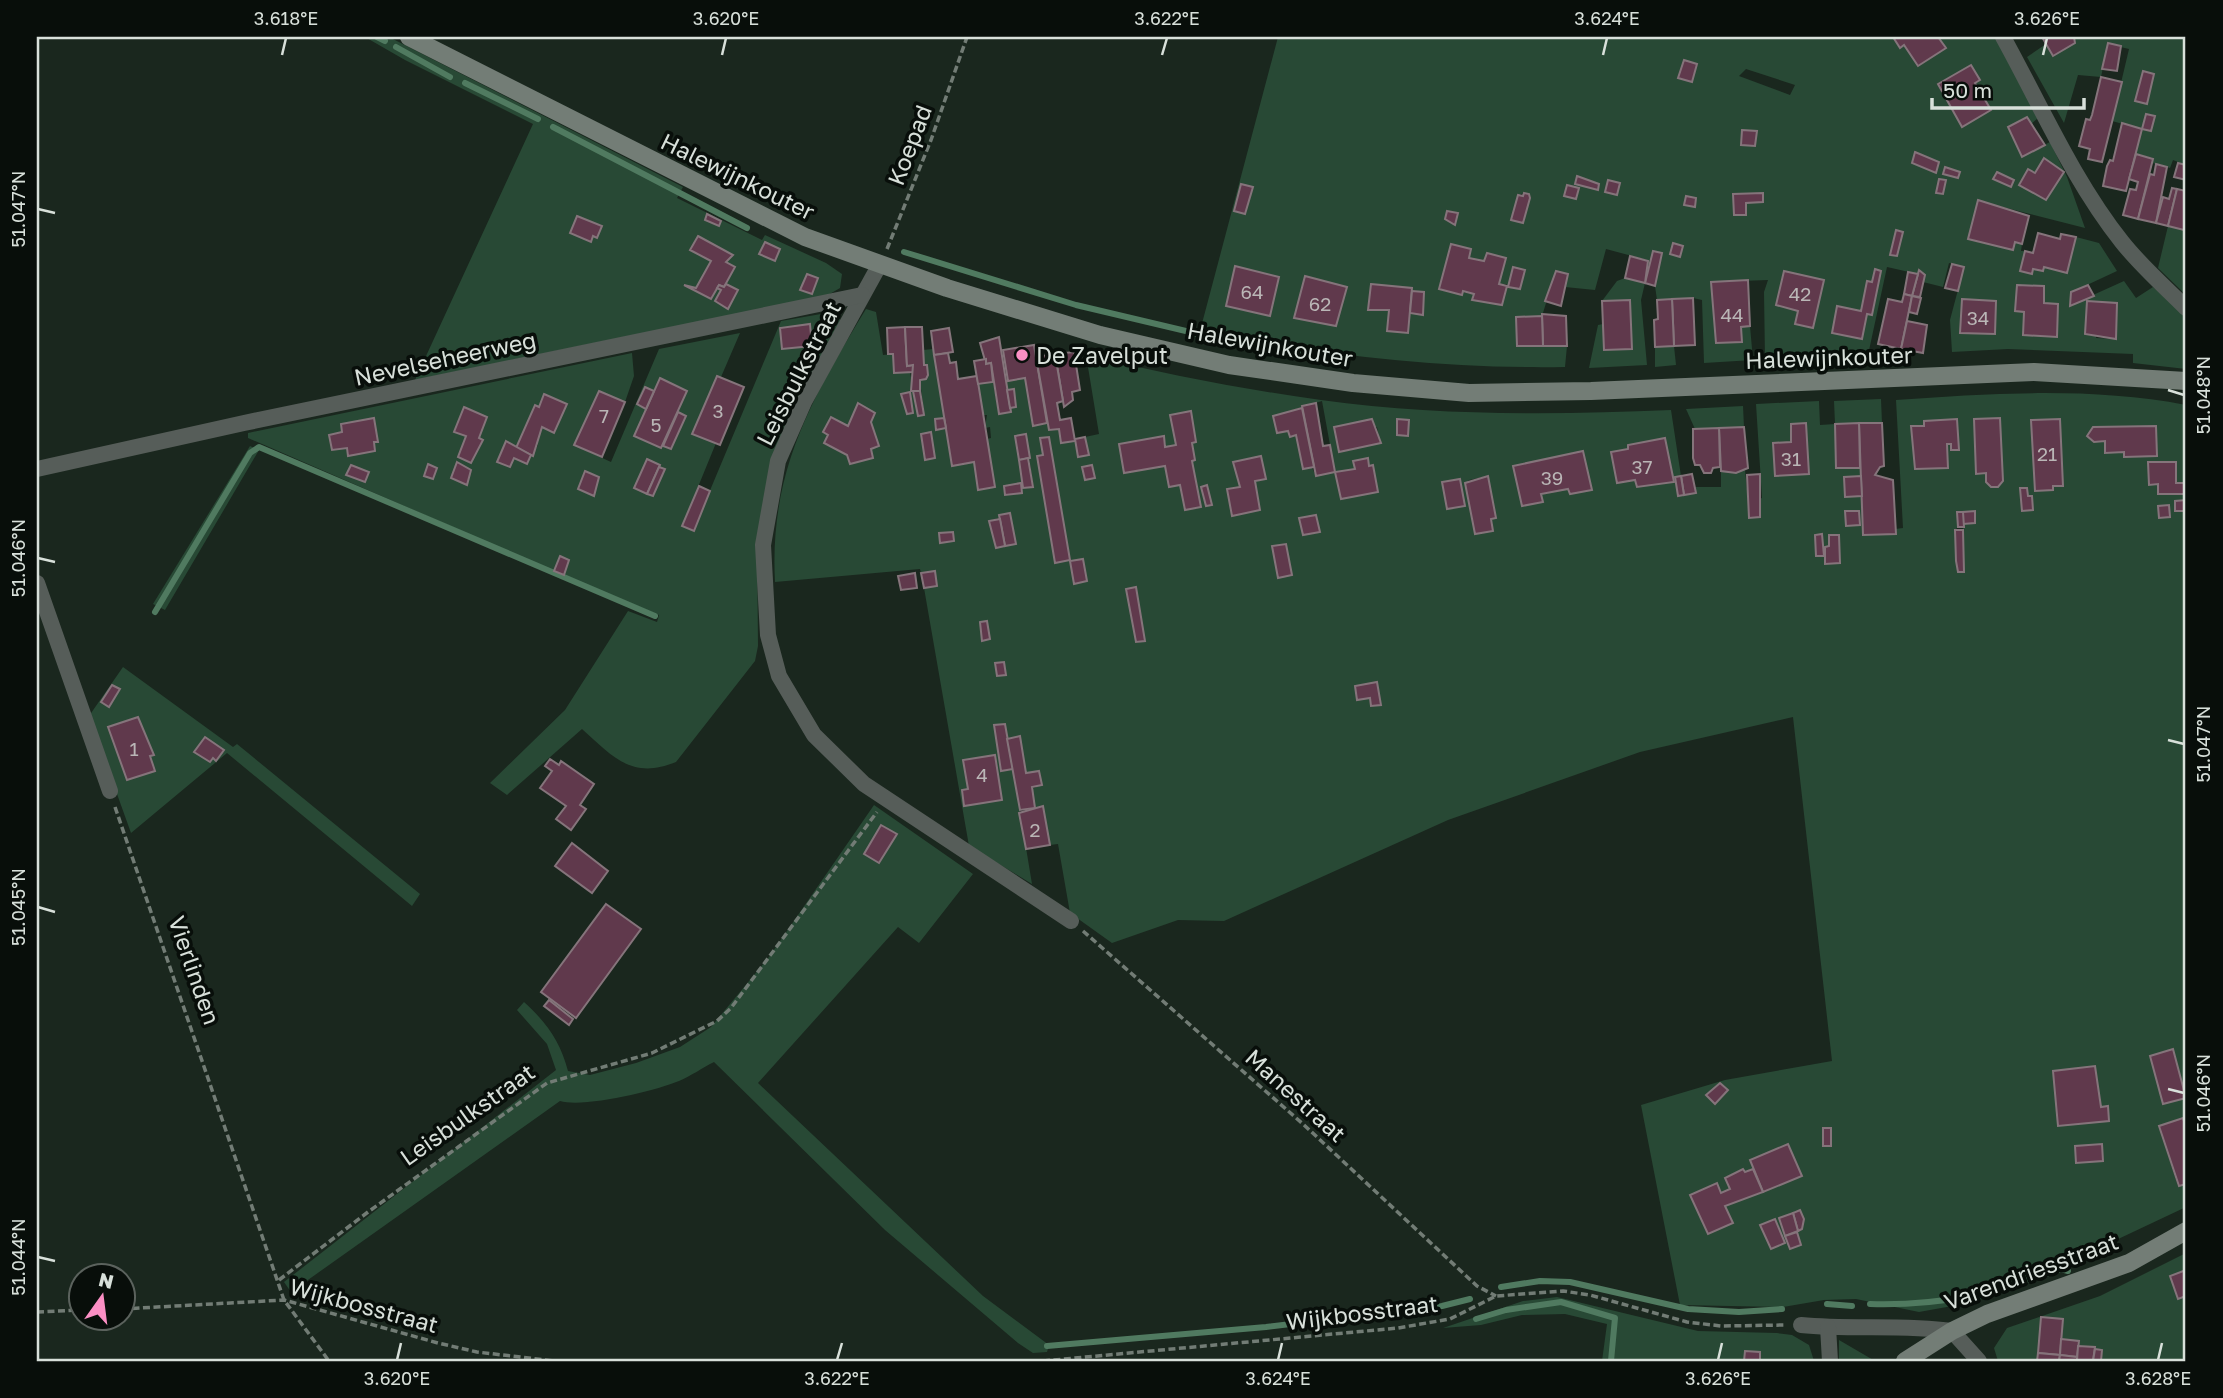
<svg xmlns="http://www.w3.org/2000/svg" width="2223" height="1398" font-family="'Golos Text',sans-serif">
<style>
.green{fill:#284935;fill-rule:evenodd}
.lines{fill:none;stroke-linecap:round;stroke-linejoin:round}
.stream{stroke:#507a60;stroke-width:6}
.building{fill:#60394c;stroke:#85747b;stroke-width:2}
.path{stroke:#727c75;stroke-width:3.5;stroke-dasharray:7 3.5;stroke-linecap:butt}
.street{stroke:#565d59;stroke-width:16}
.secondary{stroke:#737d76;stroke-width:18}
.ticks{fill:none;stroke:#d8e0da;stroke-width:2.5}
.poi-dot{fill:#fb8fc4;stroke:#080e0a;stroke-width:2.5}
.labels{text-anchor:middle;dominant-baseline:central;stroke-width:7;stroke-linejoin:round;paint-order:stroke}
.number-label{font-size:19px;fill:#bab6b6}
.street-label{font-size:23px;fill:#d8e0da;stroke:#080e0a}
.poi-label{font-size:23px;fill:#d8e0da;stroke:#080e0a;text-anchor:start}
.neatline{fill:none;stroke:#d8e0da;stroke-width:2.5}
.ticks-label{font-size:18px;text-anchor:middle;fill:#d8e0da}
</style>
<rect width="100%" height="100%" fill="#1a271e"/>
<g class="green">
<polygon points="365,37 389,37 683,187 677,198 762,240 765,235 826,263 842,274 840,288 828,295 415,380 533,124 405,60"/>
<path d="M1278,37H1893L1900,48L1904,45L1918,65L1945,49L1938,37H1995L2038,118L2031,124L2027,117L2009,126L2022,156L2050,142L2067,177L2085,228L1979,201L2013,250L2015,242L2022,244L2021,251H2025L2020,271L2031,274L2033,269L2042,271L2044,267L2067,273L2076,237L2099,243L2117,271L2072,292L2071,305L2124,281L2136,298L2153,287L2186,316V369L2133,363V354L2008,349L1952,352L1950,320L1964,267L1949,263L1943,287L1923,282V272L1919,271L1918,274L1887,267L1868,355L1765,360L1764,292L1768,280L1712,282L1716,343L1742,342L1741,327L1750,326L1753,360L1704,363L1702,300L1693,298L1657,300L1655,286L1662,254L1654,251L1648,270L1645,269L1647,260L1606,249L1595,290L1565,287L1568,274L1556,271L1542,316L1516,317L1517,346H1567L1565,367C1441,369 1321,355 1200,331ZM1971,65L1980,80L1975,83L1962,126L1938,84ZM1746,69L1795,85L1790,95L1739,76ZM2028,170L2035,173L2063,172L2047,200L2019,185ZM1524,193L1529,195L1523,223L1511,219L1518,195ZM1451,244L1471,249L1469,258L1484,261L1487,253L1505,258L1499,284H1507L1502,305L1473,300L1474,294L1440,289ZM1235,266L1279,277L1270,316L1226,306ZM1875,270L1881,271L1872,314H1867L1832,333L1837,306L1861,311L1867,281L1872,282ZM1305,276L1347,287L1336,326L1294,318ZM1371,284L1424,292L1423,314L1368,309ZM2087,302L2117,303L2116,339L2096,338V335L2085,334Z"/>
<polygon points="2074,37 2186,37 2186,165 2173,160 2170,168 2152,163 2153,158 2136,154 2141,129 2112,121 2129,49 2108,44 2101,77 2078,75 2064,123 2027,57 2046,44"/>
<polygon points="2186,219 2186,295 2158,268 2168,226 2184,230"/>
<polygon points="1625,278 1645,283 1641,300 1647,365 1589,368 1598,325 1603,324 1632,348 1630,300 1602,301 1617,281"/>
<path d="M866,309L876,312L883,355L893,354L894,373L910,372L918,416L924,415L920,380L926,379L927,366L924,365L923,350L933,349L944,418L935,420L936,429L946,428L952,465L974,462L979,490L995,487L987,439L991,438L990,427L985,428L987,415H983L978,384L993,382L999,414L1016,407L1014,389L1007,390L1006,381L1025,378L1033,425L1047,423L1049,430L1059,429L1061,443L1075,441L1078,457L1088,455L1085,437L1099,434L1086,355C1164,374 1242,389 1321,400C1436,416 1555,415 1671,410L1681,476L1675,477L1678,496L1695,493L1694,487H1721V471L1745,470L1750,518L1760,517L1759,499L1762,498L1756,404L1819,401L1820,425L1835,424L1834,401L1881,399L1882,423L1835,425L1836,468H1860L1861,476L1845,496H1862L1895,529L1903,528L1896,400C1992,393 2092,387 2186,405V483H2176L2175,462L2148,463L2149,484H2158V494H2186V500L2175,501L2176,511H2186V1128L2183,1118L2159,1126L2178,1186L2186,1184V1207L2008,1291L1969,1303L1919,1312L1856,1299L1824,1300L1783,1307L1680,1305L1641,1105L1725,1080L1832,1061L1793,717L1640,752L1448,820L1224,921L1178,920L1112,943L1070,913L1058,844L1050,845L1043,807L1035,808L1032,789L1041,785L1039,771L1026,773L1020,737L1007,739L1004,724L994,726L1001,770L1013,769L1032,884L969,846L924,588L937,586L935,571L921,573L920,569L775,582C769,473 811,399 866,309ZM1322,401L1335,472L1316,476L1296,435L1290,436L1288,431L1277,433L1274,416ZM858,403L875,413L871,422L879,446L871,449L873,458L850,464L847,455L824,444L828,435L823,432L831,418L848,426ZM1190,411L1196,441L1192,443L1195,460L1192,461L1200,507L1185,510L1180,485L1165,466L1125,473L1119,444L1163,436L1165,447L1176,445L1170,415ZM2000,418L2003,481L1998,487H1991L1986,482V473H1976L1974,419ZM1372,419L1374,427H1377L1380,443L1339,451L1334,427ZM2060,419L2063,485L2053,486V490L2035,491L2031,421ZM1791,424H1806L1809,474L1775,476L1773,443L1791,442ZM2156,426L2124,452L2105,453V441L2094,442L2087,436L2093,427ZM1026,434L1033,486L1024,488L1015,436ZM1049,437L1070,560L1056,563L1037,456L1043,455L1040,439ZM1665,438L1673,482L1637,487L1628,445ZM1583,451L1591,490L1570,494L1568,489L1541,494L1543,502L1522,506L1514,466ZM1261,456L1266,479L1255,481L1260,510L1232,516L1227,489L1240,487L1233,462ZM1368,458L1369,466L1373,465L1378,492L1342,499L1336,472L1355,469L1353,461ZM1488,476L1493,530L1475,534L1465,484L1469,480ZM1460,479L1465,505L1448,509L1442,483ZM1975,511V523L1963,524L1964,571L1958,572L1955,530L1958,527L1957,512ZM1010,514L1016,544L996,548L989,521ZM1839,535L1840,563H1826L1825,547L1829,546V536ZM1286,544L1292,575L1278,577L1272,546ZM1135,587L1145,640L1136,643L1126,589ZM994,755L1002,800L965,806L962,790L968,789L963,760ZM2173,1050L2186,1097L2163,1104L2150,1056ZM1788,1144L1801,1176L1725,1206L1732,1223L1708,1234L1690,1195L1717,1183L1721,1193L1730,1189L1725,1177L1753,1169L1750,1160ZM1800,1211L1802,1229L1797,1232L1801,1244L1790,1249L1779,1218Z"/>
<path d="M838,311L840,321L757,536L758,646L755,661L676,762C632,780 613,757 582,729L507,795L490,783L565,710L628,611L657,622L659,615L564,575L569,560L560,557L554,571L248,438V433L632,353L634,376L625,402L599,391L574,445L611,462L659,349L740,333L721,377L717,376L693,433L716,443L682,526L693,531L781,321ZM810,325L812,346L782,348L780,328ZM660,379L687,391L678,412L686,416L671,449L634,436L646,409L638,404L646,388L654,391ZM544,395L554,432L542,427L535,443L538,445L527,464L514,458L510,467L497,461L506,442L517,446L535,406L539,407ZM464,407L487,417L479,438L483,440L471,463L458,457L466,436L454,431ZM374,418L378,441L374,442L375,451L349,456L347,448L332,450L329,435L342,432L341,424ZM647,459L665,470L653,496L647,494Z"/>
<polygon points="1674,346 1676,365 1655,367 1655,347"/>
<polygon points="1743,406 1744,427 1695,429 1686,409"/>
<polygon points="250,446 259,450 165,610 153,604"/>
<polygon points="123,667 233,747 237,744 420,894 412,906 227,753 131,833 89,716"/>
<path d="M874,805L973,874L919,943L898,927L758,1083L983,1296L1049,1345L1047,1352L1033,1353L1018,1343L885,1230L714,1062C702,1068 691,1076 679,1081C655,1091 584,1108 560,1101L291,1292L284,1282L556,1070L547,1044L517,1010L524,1002C547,1023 560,1041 568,1071L590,1075L636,1063L680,1047L711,1027L769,957Z"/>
<polygon points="2186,1253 2186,1270 2170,1276 2178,1299 2186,1296 2186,1361 2101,1361 2102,1350 2078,1346 2078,1341 2061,1339 2062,1319 2041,1317 2037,1361 1998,1361 1994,1348 2007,1328 2100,1296"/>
<polygon points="1557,1297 1698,1331 1777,1333 1792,1335 1809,1345 1814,1361 1602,1361 1607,1324 1565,1314 1522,1315 1481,1325 1443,1328 1523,1301"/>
<polygon points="1839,1340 1875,1361 1839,1361"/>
</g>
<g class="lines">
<g class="stream">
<polyline points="377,37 385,41"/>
<polyline points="396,47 450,77"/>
<polyline points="465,83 538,119"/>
<polyline points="553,127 747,228"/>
<polyline points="904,252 1076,305 1245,345"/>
<polyline points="1260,348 1319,357"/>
<polyline points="155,612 250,453 259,447 655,616"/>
<polyline points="1501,1287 1540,1281 1570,1282 1688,1309 1739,1312 1782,1309"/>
<polyline points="1827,1304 1852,1306"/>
<path d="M1870,1304C1946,1306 1990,1293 2061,1269L2068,1271"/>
<polyline points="1476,1319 1506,1310 1561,1302 1615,1318 1611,1361"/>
<polyline points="1047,1346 1266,1327 1442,1306 1470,1299"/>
</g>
</g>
<g class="building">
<polygon points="1893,37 1938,37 1946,48 1918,66 1904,45 1900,48"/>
<polygon points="2042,37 2074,37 2075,43 2053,56"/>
<polygon points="2108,43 2121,46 2117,71 2102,69"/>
<polygon points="1684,60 1697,64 1692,82 1678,78"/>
<polygon points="1971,65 1980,80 1975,83 1991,110 1962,127 1938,84"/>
<polygon points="2143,71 2154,74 2147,104 2135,101"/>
<polygon points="2101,77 2122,82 2102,162 2088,159 2090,149 2079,146 2086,119 2090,120 2092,115"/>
<polygon points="2146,114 2155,116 2151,131 2142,129"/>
<polygon points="2027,117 2045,145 2022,157 2008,127"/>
<polygon points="2122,123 2142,129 2126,191 2103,186 2107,166 2110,160 2113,161"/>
<polygon points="1742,130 1757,131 1755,146 1741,145"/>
<polygon points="1915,152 1939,162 1936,173 1912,163"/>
<polygon points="2136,154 2153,159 2138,219 2123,215 2130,189 2136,190 2138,182 2129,179"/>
<polygon points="2044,158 2064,172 2046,200 2019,185 2028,169 2035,173"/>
<polygon points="2178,163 2186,165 2186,180 2174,177"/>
<polygon points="2156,164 2167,167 2156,223 2138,219 2150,174 2154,175"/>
<polygon points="1945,167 1960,172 1958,178 1943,174"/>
<polygon points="1997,172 2014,180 2011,187 1993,179"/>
<polygon points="1577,176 1599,184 1598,190 1575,184"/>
<polygon points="1939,179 1946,180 1943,194 1936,193"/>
<polygon points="1608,180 1620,183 1617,195 1605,192"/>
<polygon points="1241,184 1253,187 1245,214 1234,211"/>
<polygon points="1567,185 1579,188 1576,199 1564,196"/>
<polygon points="2172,188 2177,189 2168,226 2156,223 2163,197 2169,199"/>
<polygon points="2177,189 2186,191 2184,230 2168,226"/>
<polygon points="1524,193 1529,194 1530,198 1523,223 1511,220 1518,195 1523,196"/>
<polygon points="1763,193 1763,202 1746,203 1746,215 1734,215 1733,194"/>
<polygon points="1686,196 1696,198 1695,207 1684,205"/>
<polygon points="1978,200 2029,216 2022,244 2015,242 2013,250 1968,239"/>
<polygon points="1447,211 1458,213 1455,225 1445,219"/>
<polygon points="707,214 721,221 719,226 705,220"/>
<polygon points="577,216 602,226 597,238 593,236 591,242 570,233"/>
<polygon points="1896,230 1903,232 1897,256 1890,255"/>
<polygon points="2038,233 2060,239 2061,234 2076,237 2067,273 2044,267 2043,271 2033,269 2032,274 2020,271 2025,251 2033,253"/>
<polygon points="698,236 733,255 726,262 735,267 724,287 719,285 711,299 684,285 696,288 711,261 690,250"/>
<polygon points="765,242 780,249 775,261 759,254"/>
<polygon points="1673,243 1683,246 1680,257 1670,254"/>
<polygon points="1451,244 1471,249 1469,258 1484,261 1487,253 1506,258 1499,284 1507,286 1502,305 1472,300 1474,294 1463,291 1462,295 1439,289"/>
<polygon points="1653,251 1662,253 1655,286 1645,283"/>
<polygon points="1630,256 1648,261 1645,283 1625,278"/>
<polygon points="1952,264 1964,267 1958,291 1945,288"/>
<polygon points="1235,266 1279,277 1270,316 1226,306"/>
<polygon points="1513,267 1525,270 1520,289 1508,287"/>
<polygon points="1875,269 1881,271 1872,315 1867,314 1862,339 1832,333 1837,306 1861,311 1867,281 1872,282"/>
<polygon points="1919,270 1925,275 1920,297 1912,296"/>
<polygon points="1556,271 1568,274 1561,306 1545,301"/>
<polygon points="1784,271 1824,280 1813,328 1795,324 1798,311 1776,305"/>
<polygon points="1908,272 1918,274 1912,296 1904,294"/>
<polygon points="807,274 818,278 812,294 800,290"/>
<polygon points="1305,276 1347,287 1336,326 1294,318"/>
<polygon points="1748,280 1750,326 1741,327 1742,342 1716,343 1711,282"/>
<polygon points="726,284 738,290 728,309 715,301 721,290 717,288 719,285 724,287"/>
<polygon points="1371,284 1412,288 1408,333 1387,331 1389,310 1368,310"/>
<polygon points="2017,285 2044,286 2044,303 2058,304 2057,337 2023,335 2024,312 2015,311"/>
<polygon points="2088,285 2094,296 2070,306 2071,292"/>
<polygon points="1412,291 1424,292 1423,315 1410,313"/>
<polygon points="1904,294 1912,296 1901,349 1878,344 1888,299 1902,302"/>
<polygon points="1912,296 1921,298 1917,314 1909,312"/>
<polygon points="1693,298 1695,345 1674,346 1672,299"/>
<polygon points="1672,299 1674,346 1655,347 1654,320 1658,319 1657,300"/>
<polygon points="1962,299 1996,301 1995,334 1960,333"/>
<polygon points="1630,300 1632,349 1604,350 1602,301"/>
<polygon points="2087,301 2117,303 2116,339 2085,334"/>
<polygon points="1542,314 1566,316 1567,346 1543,346"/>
<polygon points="1542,316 1543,346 1517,346 1516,317"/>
<polygon points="1907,321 1927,325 1923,353 1901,349"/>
<polygon points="810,324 812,346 782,349 780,328"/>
<polygon points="905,327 907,366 913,365 913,372 894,373 893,354 888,354 887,328"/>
<polygon points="905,327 922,327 924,365 927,365 928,375 926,379 920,380 920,391 911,391 913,365 907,366"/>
<polygon points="949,328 953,352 934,355 931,331"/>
<polygon points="999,337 1011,412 999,414 991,363 986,364 980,343"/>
<polygon points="1034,345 1047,423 1033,426 1025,378 1008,381 1003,350"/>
<polygon points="1074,352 1080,390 1072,392 1073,400 1064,407 1055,354"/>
<polygon points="948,353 950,363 956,362 958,379 977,376 995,487 978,490 974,462 952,466 934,355"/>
<polygon points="1055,354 1063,401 1057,403 1060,420 1071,418 1075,441 1061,443 1059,429 1049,430 1036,357"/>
<polygon points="986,359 986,364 991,363 993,382 978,384 974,361"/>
<polygon points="717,376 744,387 720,445 692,434"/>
<polygon points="660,378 687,391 661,448 634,436"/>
<polygon points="645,387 654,391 646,409 637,404"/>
<polygon points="1014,389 1016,407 1010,408 1007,390"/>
<polygon points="599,391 625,402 602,457 574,445"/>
<polygon points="913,391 920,391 924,415 918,416"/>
<polygon points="910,392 913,413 907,414 901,394"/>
<polygon points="544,394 567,404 554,433 542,427 533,456 516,448 535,405 539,407"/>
<polygon points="858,403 875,413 871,422 879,446 871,449 873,458 850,464 847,455 824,443 828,435 823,432 831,417 848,426"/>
<polygon points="1316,403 1323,446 1330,445 1335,472 1316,476 1302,406"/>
<polygon points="464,407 487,417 479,438 483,440 471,463 458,457 466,436 454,432"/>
<polygon points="1302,408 1314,467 1303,469 1296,435 1290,437 1288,431 1277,433 1273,416"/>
<polygon points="1191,411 1196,442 1192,443 1195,460 1192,461 1201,507 1185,510 1180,485 1169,487 1165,466 1124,473 1119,444 1164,436 1165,447 1176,445 1170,415"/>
<polygon points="678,412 686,416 671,449 663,446"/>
<polygon points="374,418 378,442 374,442 375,451 348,456 347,448 332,450 329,435 342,432 341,424"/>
<polygon points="944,418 946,428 936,430 935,419"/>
<polygon points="2000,418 2003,481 1998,487 1991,487 1986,482 1986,473 1976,474 1974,419"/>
<polygon points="1372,419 1381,443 1339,452 1334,427"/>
<polygon points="1397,419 1409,420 1408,436 1397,435"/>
<polygon points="1957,419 1959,450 1951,450 1951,444 1947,444 1948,468 1915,469 1911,426 1924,426 1924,421"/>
<polygon points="2060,419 2063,486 2053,486 2053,490 2035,491 2031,420"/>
<polygon points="1806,423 1809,474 1775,476 1773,443 1791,442 1791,424"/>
<polygon points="1859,423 1882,423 1884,466 1880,467 1875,475 1893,480 1896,534 1863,535"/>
<polygon points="1859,423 1860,468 1836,468 1835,424"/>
<polygon points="2156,426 2157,456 2124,457 2124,452 2105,453 2105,441 2094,442 2087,436 2093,427"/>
<polygon points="1744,427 1748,468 1736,473 1721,471 1719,428"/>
<polygon points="1719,428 1720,467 1713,468 1711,473 1704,473 1700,465 1695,465 1693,458 1693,429"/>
<polygon points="931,432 935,458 925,460 921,434"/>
<polygon points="1026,434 1030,458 1019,460 1015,436"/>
<polygon points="1049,437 1070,560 1055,563 1037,456 1043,455 1040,438"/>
<polygon points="1085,437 1089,455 1078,457 1075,439"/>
<polygon points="1665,438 1674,482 1637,487 1635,480 1617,483 1611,452 1628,449 1628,445"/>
<polygon points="506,441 531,455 527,464 514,458 510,467 497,462"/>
<polygon points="1583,451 1592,490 1570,494 1568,489 1541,494 1543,502 1522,506 1513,466"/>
<polygon points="1261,456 1266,479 1255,481 1260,510 1232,516 1227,489 1240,487 1233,462"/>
<polygon points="1028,458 1033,487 1023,488 1019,460"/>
<polygon points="1368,458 1369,466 1373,465 1378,492 1341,499 1335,472 1355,469 1353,461"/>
<polygon points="647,459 660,465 647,494 634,488"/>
<polygon points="457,462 471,470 467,485 451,478"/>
<polygon points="2148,462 2176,462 2176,483 2186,483 2186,494 2158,494 2158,484 2149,485"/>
<polygon points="428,464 437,468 433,479 424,476"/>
<polygon points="351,465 369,472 365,482 346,475"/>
<polygon points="1092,465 1095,478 1085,480 1082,467"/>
<polygon points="659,467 665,469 653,496 647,494"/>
<polygon points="585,471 599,477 594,496 578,489"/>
<polygon points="1692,474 1696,493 1684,495 1681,476"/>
<polygon points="1760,474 1760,517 1749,518 1747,475"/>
<polygon points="1488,476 1496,518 1491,519 1493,531 1475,534 1465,483"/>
<polygon points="1681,476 1684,495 1678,496 1675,477"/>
<polygon points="1861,476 1862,496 1845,497 1844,477"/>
<polygon points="1460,479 1465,506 1447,509 1442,482"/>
<polygon points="1021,483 1022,493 1005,495 1004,486"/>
<polygon points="1207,485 1212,505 1206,506 1201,487"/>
<polygon points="699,486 710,491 694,531 682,526"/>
<polygon points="2020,488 2027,488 2028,496 2032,496 2033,510 2022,511"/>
<polygon points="2186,500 2186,511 2175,511 2175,501"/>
<polygon points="2169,505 2170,517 2159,518 2158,506"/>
<polygon points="1845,511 1859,511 1860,525 1846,526"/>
<polygon points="1975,511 1975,523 1963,524 1963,512"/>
<polygon points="1957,512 1963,512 1964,527 1958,527"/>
<polygon points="1010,513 1016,544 1005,546 999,515"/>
<polygon points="1316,515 1320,532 1303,535 1299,518"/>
<polygon points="1000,519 1005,546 996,548 989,521"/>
<polygon points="1955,530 1963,530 1964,572 1958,572 1956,561"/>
<polygon points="953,532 954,541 940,543 939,533"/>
<polygon points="1822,534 1824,556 1816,556 1815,535"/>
<polygon points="1829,535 1839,535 1840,563 1825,564 1825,547 1829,546"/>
<polygon points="1286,544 1292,575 1278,578 1272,546"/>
<polygon points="560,556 569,560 564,575 554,571"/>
<polygon points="1083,559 1087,581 1074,584 1070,561"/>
<polygon points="935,571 937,586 924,588 921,573"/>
<polygon points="915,573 917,588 901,590 898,576"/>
<polygon points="1136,587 1145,641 1136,642 1126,589"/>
<polygon points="987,621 990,639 982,641 980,622"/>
<polygon points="1004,662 1006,675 997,676 995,663"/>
<polygon points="1377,682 1381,705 1371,706 1370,698 1357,700 1355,686"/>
<polygon points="112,685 120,689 109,707 101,702"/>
<polygon points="138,717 154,755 150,756 155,771 127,780 108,727"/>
<polygon points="1005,724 1013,769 1001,771 994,725"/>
<polygon points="1020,736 1026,773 1039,771 1042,785 1032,787 1035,808 1020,810 1007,739"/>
<polygon points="205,737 224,750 216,761 213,758 210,762 194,752"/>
<polygon points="995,755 1002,800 964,806 962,790 968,789 963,760"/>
<polygon points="550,759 559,765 561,761 594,784 580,805 586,809 571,830 556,819 566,806 540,788 552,771 545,766"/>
<polygon points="1043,806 1050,845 1026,849 1019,813"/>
<polygon points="881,825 897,834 879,863 864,854"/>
<polygon points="572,843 608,871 592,893 555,866"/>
<polygon points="606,904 641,929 576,1018 541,992"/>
<polygon points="549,1000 573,1019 569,1025 544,1006"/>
<polygon points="2173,1049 2186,1098 2163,1104 2150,1056"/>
<polygon points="2095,1066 2101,1107 2108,1106 2109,1121 2058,1126 2053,1071"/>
<polygon points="1720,1083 1728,1090 1715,1104 1706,1095"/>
<polygon points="2183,1118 2186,1128 2186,1184 2179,1186 2159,1126"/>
<rect x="1823" y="1128" width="8" height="18"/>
<polygon points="1788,1144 1802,1176 1763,1192 1750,1160"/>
<polygon points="2102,1144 2103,1161 2076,1163 2075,1146"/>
<polygon points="1743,1169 1745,1172 1753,1169 1763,1192 1725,1206 1733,1223 1708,1234 1690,1195 1717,1183 1721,1193 1730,1189 1725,1178"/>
<polygon points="1800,1210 1804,1219 1802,1229 1798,1231 1793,1213"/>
<polygon points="1793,1213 1798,1231 1785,1236 1779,1218"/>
<polygon points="1775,1219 1785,1243 1771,1249 1760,1225"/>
<polygon points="1797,1232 1801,1245 1790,1249 1785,1236"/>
<polygon points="2186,1270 2186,1296 2178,1299 2170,1276"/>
<polygon points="2041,1317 2063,1319 2060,1355 2038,1353"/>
<polygon points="2061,1339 2079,1341 2077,1357 2060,1355"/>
<polygon points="2078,1346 2095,1347 2093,1361 2077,1361"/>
<polygon points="2095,1349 2102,1350 2101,1361 2093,1361"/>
<polygon points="1745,1351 1760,1352 1760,1361 1744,1361"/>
<polygon points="2038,1353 2060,1355 2059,1361 2037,1361"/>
<polygon points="2060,1355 2077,1357 2077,1361 2059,1361"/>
</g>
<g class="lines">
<g class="path">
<polyline points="887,249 931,140 967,37"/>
<polyline points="115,807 284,1300 329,1361"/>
<polyline points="1083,931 1303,1124 1477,1286 1496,1296"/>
<polyline points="279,1280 368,1212 547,1083 652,1053 717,1021 731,1008 877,812"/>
<polyline points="122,1309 284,1300 438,1343 477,1352 554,1361"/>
<polyline points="37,1312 80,1310"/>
<polyline points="1043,1361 1398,1328 1450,1319 1496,1296 1563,1291 1590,1295 1687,1322 1721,1326 1785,1325"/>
</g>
<g class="street">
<path d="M2003,37C2041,106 2073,180 2122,242C2141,266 2164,286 2186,308"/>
<polyline points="880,264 804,402 778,461 763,545 768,635 779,676 814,735 864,784 1071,921"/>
<polyline points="37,469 244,423 862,295"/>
<polyline points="37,583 110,791"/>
<path d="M1801,1325C1852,1330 1902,1324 1952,1331L1979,1361"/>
<polyline points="1828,1327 1830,1361"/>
</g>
<g class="secondary">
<polyline points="409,37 805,237 947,288 1100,335 1229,365 1353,383 1469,393 1591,391 2034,372 2186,381"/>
<polyline points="1905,1361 1952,1331 1987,1314 2129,1263 2186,1231"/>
</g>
</g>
<path class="ticks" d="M282,55L286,38M722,55L726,38M1162,55L1167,38M1603,55L1607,38M2043,55L2047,38M38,209L55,213M2168,390L2184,395M38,558L55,562M2168,740L2184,744M38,907L55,912M2168,1089L2184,1093M38,1257L55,1261M397,1360L401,1343M837,1360L842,1343M1278,1360L1282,1343M1718,1360L1722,1343M2158,1360L2162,1343"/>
<circle class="poi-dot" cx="1022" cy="355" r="7"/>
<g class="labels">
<g class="number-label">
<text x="1252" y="291">64</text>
<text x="1800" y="293">42</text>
<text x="1320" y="303">62</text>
<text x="1732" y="314">44</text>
<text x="1978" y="317">34</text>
<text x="718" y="410">3</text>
<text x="604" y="415">7</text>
<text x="656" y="424">5</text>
<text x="2047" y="453">21</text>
<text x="1791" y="458">31</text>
<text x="1642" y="466">37</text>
<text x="1552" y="477">39</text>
<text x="134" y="748">1</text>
<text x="982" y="774">4</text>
<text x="1035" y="829">2</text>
</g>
<g class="street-label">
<text transform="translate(909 145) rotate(-69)">Koepad</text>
<text transform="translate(738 176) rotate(26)">Halewijnkouter</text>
<text transform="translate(1270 344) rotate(10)">Halewijnkouter</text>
<text transform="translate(1829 357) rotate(-2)">Halewijnkouter</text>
<text transform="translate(445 358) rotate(-12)">Nevelseheerweg</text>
<text transform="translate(798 373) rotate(-63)">Leisbulkstraat</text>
<text transform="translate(195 970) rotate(71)">Vierlinden</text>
<text transform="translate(1296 1095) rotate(42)">Manestraat</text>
<text transform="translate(467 1114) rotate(-35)">Leisbulkstraat</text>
<text transform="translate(2031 1271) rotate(-20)">Varendriesstraat</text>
<text transform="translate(364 1305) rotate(15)">Wijkbosstraat</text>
<text transform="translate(1362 1312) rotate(-7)">Wijkbosstraat</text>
</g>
<g class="poi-label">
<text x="1036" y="355">De Zavelput</text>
</g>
</g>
<rect width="2223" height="1398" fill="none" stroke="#080e0a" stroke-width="77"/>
<g transform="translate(102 1297) rotate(14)"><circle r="33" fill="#080e0a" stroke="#5b625d" stroke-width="2"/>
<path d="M0-5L12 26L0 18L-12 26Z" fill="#fb8fc4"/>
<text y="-10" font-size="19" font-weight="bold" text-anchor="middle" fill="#d8e0da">N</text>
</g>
<path d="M1932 98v10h152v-10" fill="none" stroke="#d8e0da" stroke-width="3.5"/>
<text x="1943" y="98" font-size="21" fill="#d8e0da" stroke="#080e0a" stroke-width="5" paint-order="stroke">50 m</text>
<rect x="38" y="38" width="2146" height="1322" class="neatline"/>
<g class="ticks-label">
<text x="286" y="25">3.618°E</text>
<text x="726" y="25">3.620°E</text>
<text x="1167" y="25">3.622°E</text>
<text x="1607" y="25">3.624°E</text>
<text x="2047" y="25">3.626°E</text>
<text transform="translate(19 209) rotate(-90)" y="6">51.047°N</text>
<text transform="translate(2204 395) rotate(-90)" y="6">51.048°N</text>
<text transform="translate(19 558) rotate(-90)" y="6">51.046°N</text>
<text transform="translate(2204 744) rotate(-90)" y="6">51.047°N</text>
<text transform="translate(19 907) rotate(-90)" y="6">51.045°N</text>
<text transform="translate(2204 1093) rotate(-90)" y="6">51.046°N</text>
<text transform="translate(19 1257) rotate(-90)" y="6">51.044°N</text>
<text x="397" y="1385">3.620°E</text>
<text x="837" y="1385">3.622°E</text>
<text x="1278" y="1385">3.624°E</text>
<text x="1718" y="1385">3.626°E</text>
<text x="2158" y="1385">3.628°E</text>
</g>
</svg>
